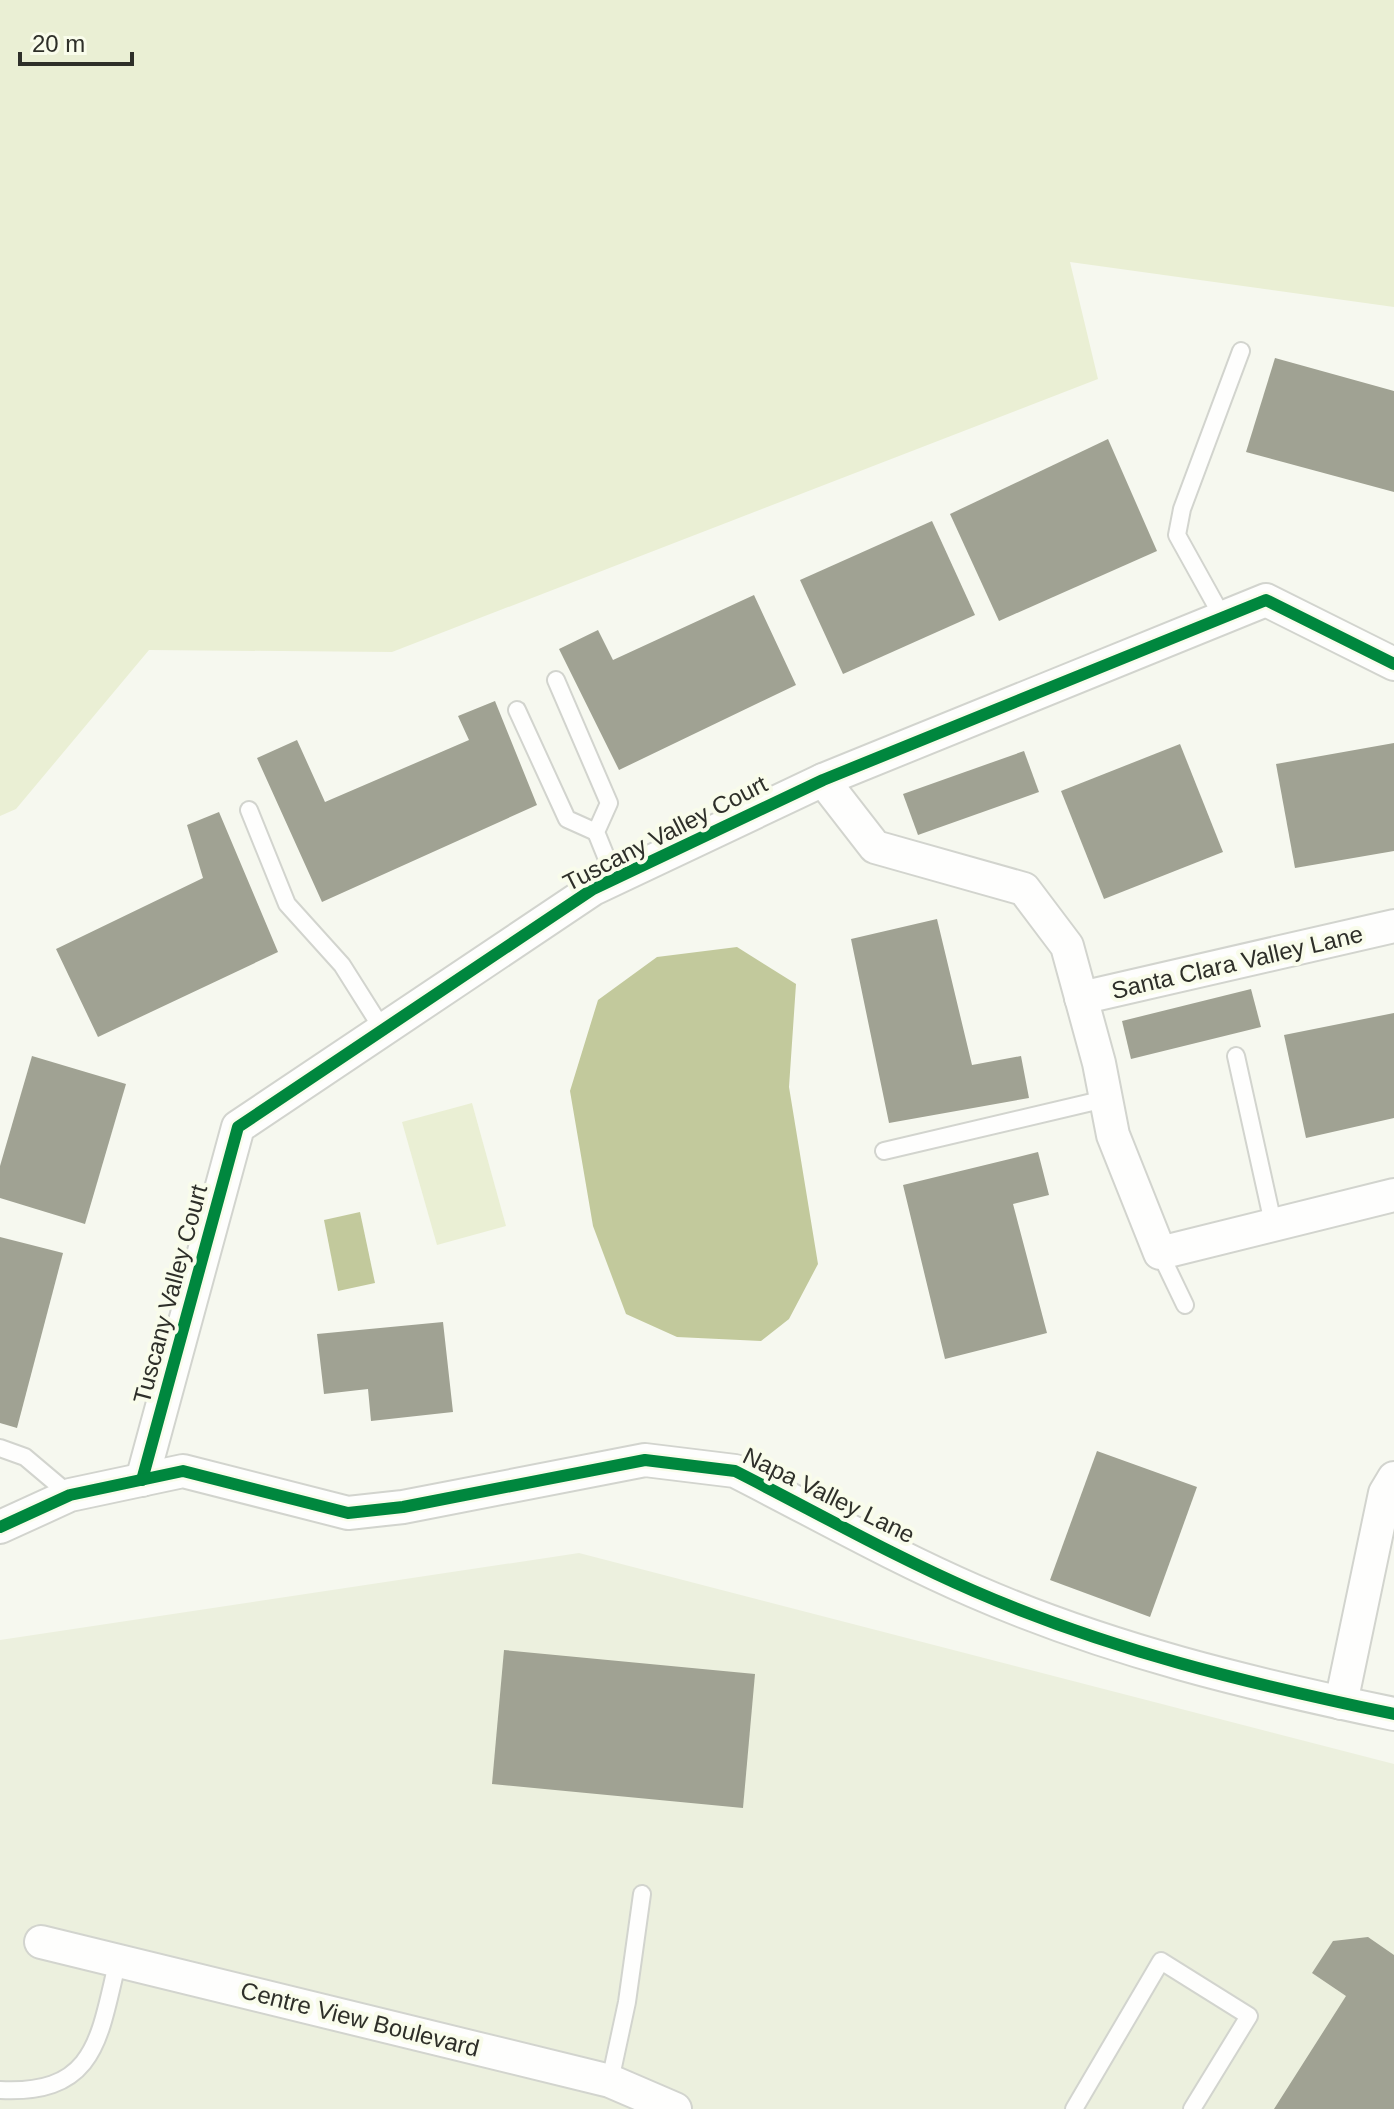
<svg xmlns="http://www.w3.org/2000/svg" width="1394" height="2109" font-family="Helvetica,sans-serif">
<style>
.built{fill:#ecf0de}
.green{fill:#eaefd4}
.water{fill:#c2c99c}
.building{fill:#a0a293}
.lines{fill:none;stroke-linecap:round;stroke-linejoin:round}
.service-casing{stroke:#d2d4ce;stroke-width:20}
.minor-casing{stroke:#d2d4ce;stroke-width:36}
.service{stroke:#fefefd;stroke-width:16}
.minor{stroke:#fefefd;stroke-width:32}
.cycleway-casing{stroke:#f9fceb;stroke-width:17}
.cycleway{stroke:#00873e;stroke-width:12}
.labels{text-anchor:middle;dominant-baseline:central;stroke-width:8;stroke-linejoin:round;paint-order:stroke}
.street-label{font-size:24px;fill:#2e2f29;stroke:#f9fceb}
</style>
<rect width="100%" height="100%" fill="#f6f8ef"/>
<polygon class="built" points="579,1553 1394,1764 1394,2109 0,2109 0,1640"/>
<g class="green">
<polygon points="0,0 1394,0 1394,307 1070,262 1098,379 392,652 149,650 16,809 0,816"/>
<polygon points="472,1103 506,1226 437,1245 402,1122"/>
</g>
<g class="water">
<polygon points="737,947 796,984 789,1087 818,1264 789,1319 761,1341 677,1337 626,1314 593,1226 570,1091 598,1000 657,957"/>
<polygon points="360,1212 375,1283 338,1291 324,1220"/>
</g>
<g class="building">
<polygon points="1275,358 1394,391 1394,492 1246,452"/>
<polygon points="1108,439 1157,551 999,621 950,514"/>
<polygon points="932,521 975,615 843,674 800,580"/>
<polygon points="754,595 796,685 619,770 559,649 598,630 613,660"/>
<polygon points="495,701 537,805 322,902 257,758 297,740 325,802 469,740 458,716"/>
<polygon points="1394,743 1394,851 1295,868 1276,764"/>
<polygon points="1180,744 1223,852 1104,899 1061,791"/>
<polygon points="1024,751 1039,792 918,835 903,794"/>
<polygon points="219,812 278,952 98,1037 56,949 203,878 187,825"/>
<polygon points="937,919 972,1065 1021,1056 1029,1098 889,1123 851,939"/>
<polygon points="1251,989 1261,1027 1131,1059 1122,1021"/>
<polygon points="1394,1013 1394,1118 1306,1138 1284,1035"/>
<polygon points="32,1056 126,1084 85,1224 0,1198 0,1166"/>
<polygon points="1038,1152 1049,1195 1013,1204 1047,1333 945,1359 903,1185"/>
<polygon points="0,1237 63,1253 17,1428 0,1423"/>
<polygon points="443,1322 453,1412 371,1421 368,1389 324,1394 317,1334"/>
<polygon points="1097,1451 1197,1487 1150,1617 1050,1580"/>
<polygon points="504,1650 755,1674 743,1808 492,1784"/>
<polygon points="1368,1937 1394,1955 1394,2109 1274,2109 1346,1996 1312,1973 1333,1941"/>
</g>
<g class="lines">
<defs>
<g id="service">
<polyline points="1223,618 1177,535 1182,509 1241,351"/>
<polyline points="556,680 609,803 596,832 615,879"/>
<polyline points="517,710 567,819 596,832"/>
<polyline points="249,810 287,904 342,965 383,1030"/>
<polyline points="1236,1056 1273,1223"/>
<polyline points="884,1151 1105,1099"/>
<polyline points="1160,1253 1185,1305"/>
<polyline points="0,1448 25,1457 70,1495"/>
<polyline points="610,2081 627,2002 642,1894"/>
<path d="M0,2090C97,2095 99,2037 118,1960"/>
<polyline points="1074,2109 1161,1961 1249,2016 1192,2109"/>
</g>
<g id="minor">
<polyline points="823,780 875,847 1024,889 1067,946 1099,1063 1113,1135 1160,1253 1394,1195"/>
<polyline points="1081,998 1394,926"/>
<polyline points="142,1480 238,1127 593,889 823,780 1266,600 1394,664"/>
<path d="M0,1527L70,1495L183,1471L348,1513L403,1507L645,1460L735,1471C814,1511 893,1556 974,1591C1109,1650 1250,1684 1394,1714"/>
<polyline points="1341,1703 1385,1493 1394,1478"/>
<polyline points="41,1942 610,2081 675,2109"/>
</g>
</defs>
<use href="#service" class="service-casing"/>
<use href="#minor" class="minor-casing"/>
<use href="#service" class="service"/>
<use href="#minor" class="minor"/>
<defs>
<g id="cycleway">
<polyline points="142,1480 238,1127 593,889 823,780 1266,600 1394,664"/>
<path d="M0,1527L70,1495L183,1471L348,1513L403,1507L645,1460L735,1471C814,1511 893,1556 974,1591C1109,1650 1250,1684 1394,1714"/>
</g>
</defs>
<use href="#cycleway" class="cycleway-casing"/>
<use href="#cycleway" class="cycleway"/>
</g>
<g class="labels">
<g class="street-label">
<text transform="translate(665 833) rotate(-27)">Tuscany Valley Court</text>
<text transform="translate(1237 962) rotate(-13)">Santa Clara Valley Lane</text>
<text transform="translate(170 1294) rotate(-75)">Tuscany Valley Court</text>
<text transform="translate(829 1495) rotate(26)">Napa Valley Lane</text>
<text transform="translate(360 2019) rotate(14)">Centre View Boulevard</text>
</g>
</g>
<path d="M20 52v12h112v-12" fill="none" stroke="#2e2f29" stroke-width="4"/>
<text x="32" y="52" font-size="24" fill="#2e2f29" stroke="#f9fceb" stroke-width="6" paint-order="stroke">20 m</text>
</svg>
